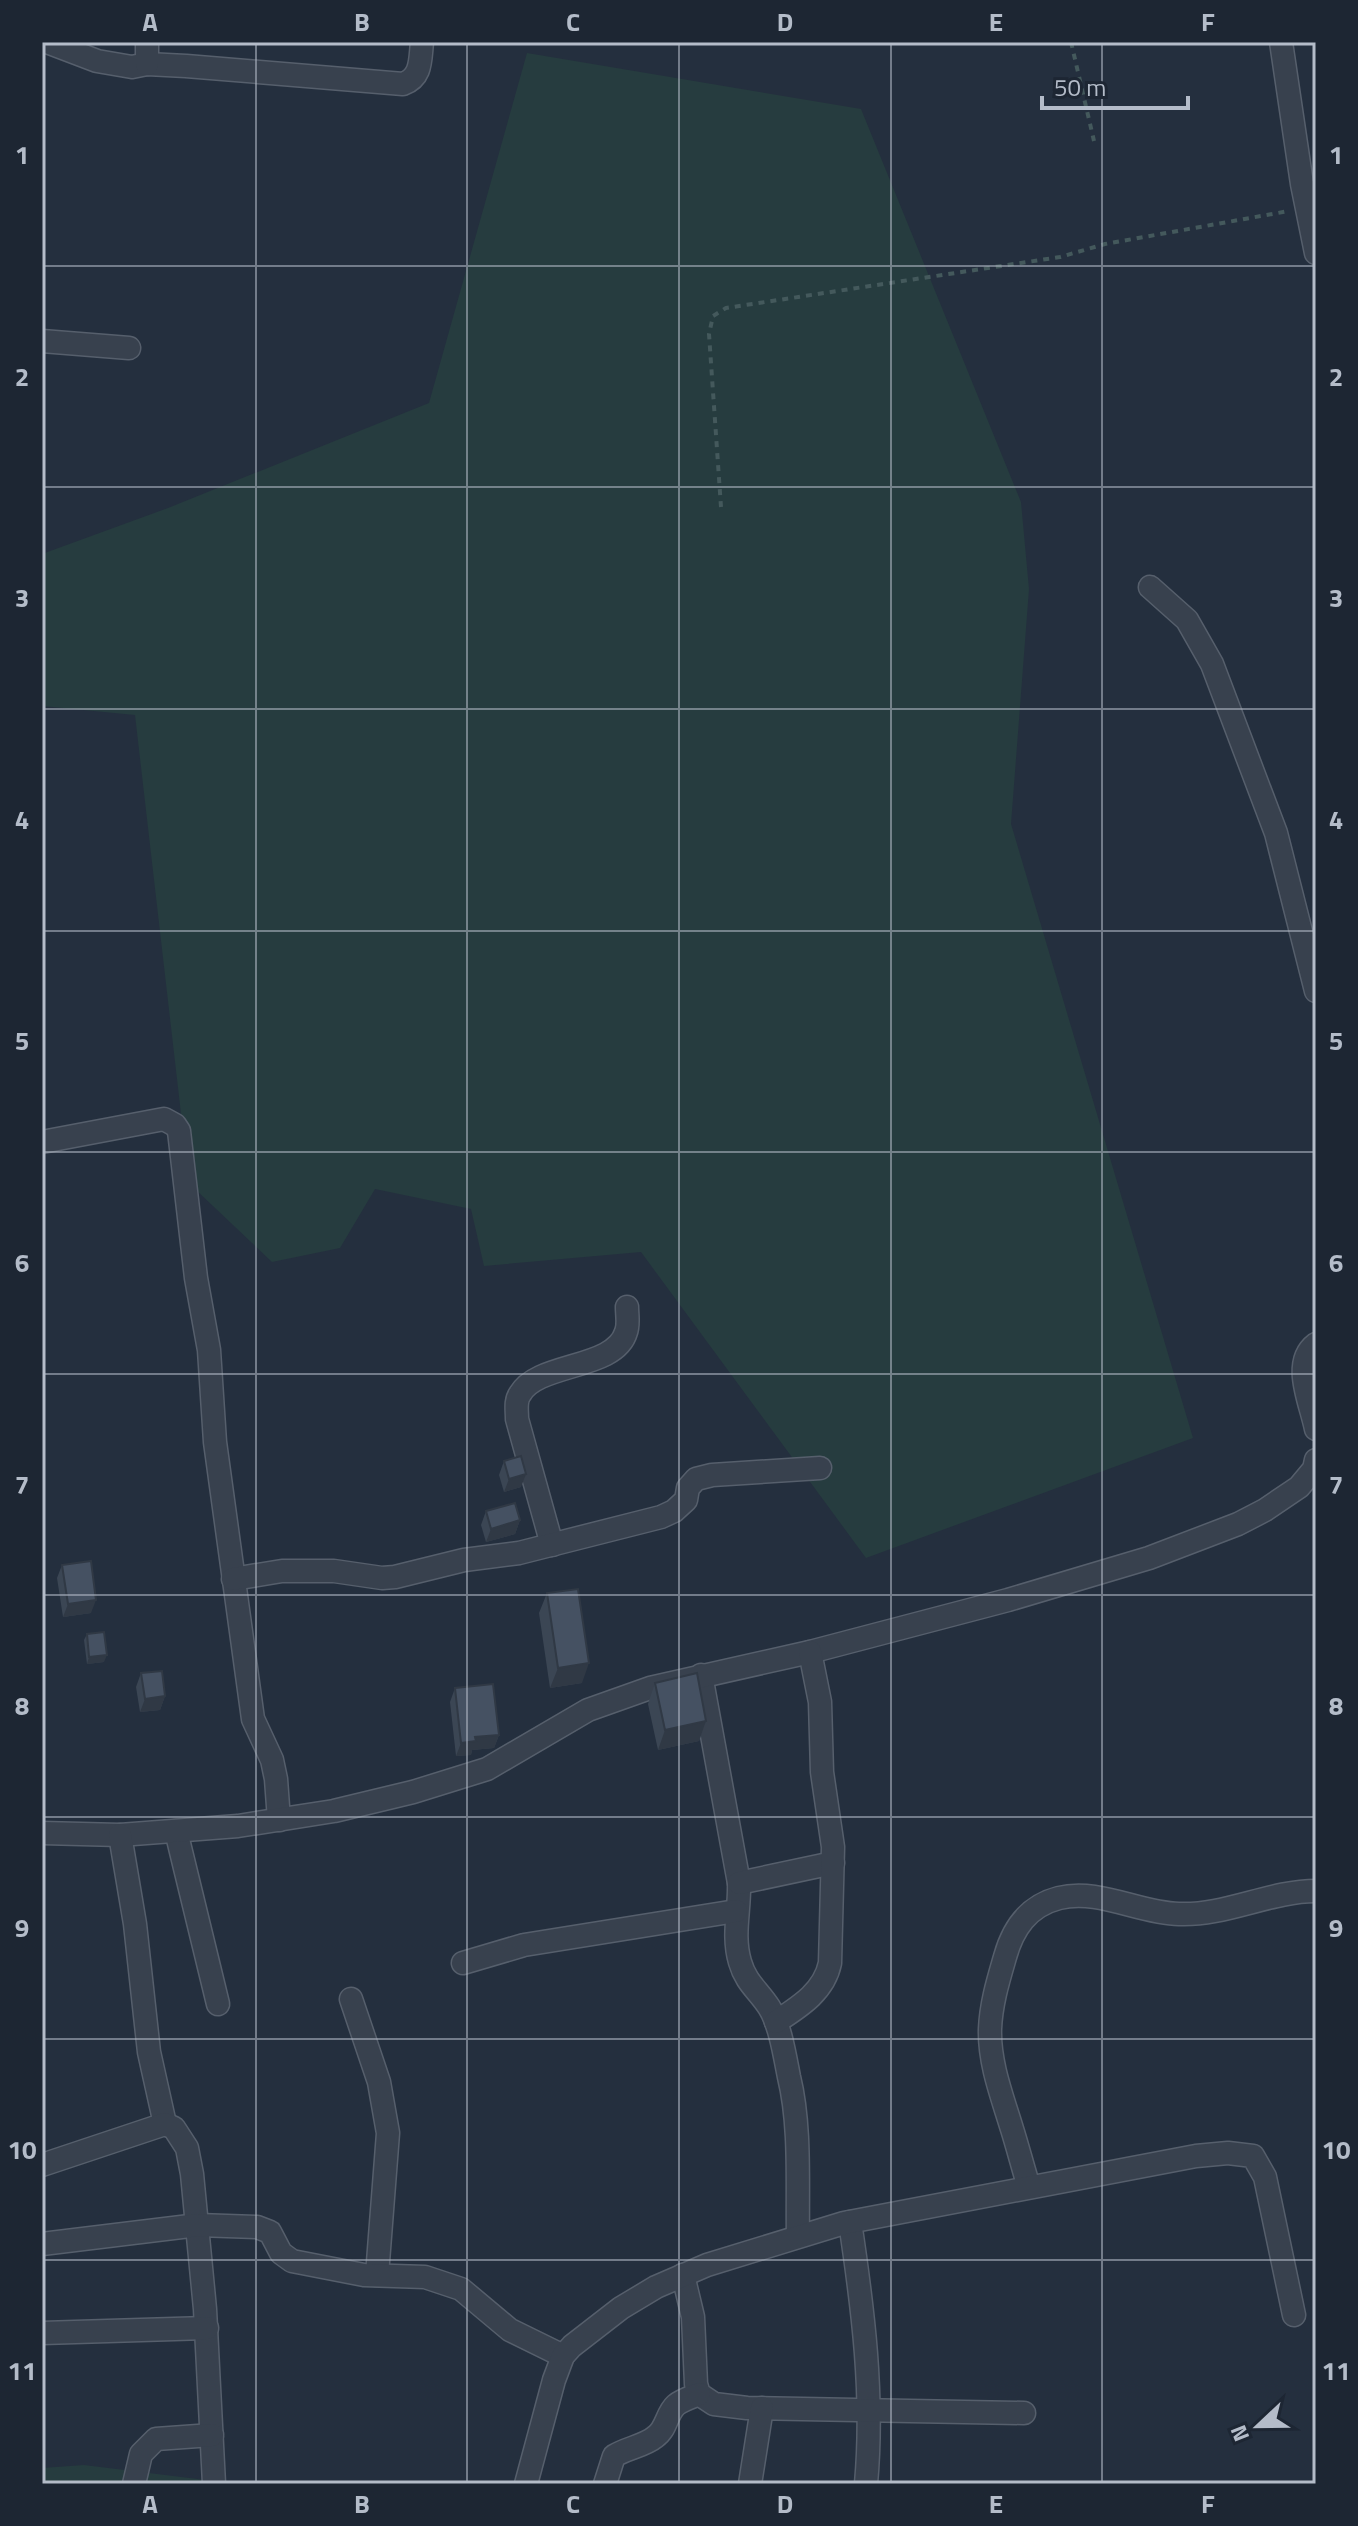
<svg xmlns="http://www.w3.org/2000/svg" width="1358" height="2526" font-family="'Titillium Web',sans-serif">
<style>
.green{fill:#263c3f}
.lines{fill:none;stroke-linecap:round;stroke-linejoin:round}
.minor-casing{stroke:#565f6c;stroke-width:25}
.path{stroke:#44595c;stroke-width:4;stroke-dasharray:6 6;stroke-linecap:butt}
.minor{stroke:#38414e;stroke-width:22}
.wall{fill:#3b4654}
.shaded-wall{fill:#303945}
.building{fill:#455162;stroke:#303945;stroke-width:2}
.grid{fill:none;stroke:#b4bcc9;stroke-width:2;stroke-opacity:0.55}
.neatline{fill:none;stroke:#b4bcc9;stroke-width:3}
.grid-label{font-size:26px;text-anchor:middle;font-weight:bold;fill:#b4bcc9}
</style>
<rect width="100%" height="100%" fill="#242f3e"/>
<g class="green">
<polygon points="527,53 861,109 1021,502 1029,589 1011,824 1193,1438 866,1558 641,1252 484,1266 471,1209 375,1189 340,1248 272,1262 195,1189 183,1131 135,715 42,706 42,554 168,508 429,403"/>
<polygon points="84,2465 238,2484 42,2484 42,2468"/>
</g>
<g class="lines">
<defs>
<g id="minor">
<path d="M47,42L97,61L132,67L147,64L186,66L403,84C422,77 420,60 422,42"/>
<polyline points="147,42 147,64"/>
<polyline points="1281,42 1302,184 1316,253"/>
<polyline points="42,341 129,348"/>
<polyline points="1150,587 1187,620 1212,664 1276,833 1316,991"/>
<polyline points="42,1142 164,1119 175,1125 179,1131 196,1278 209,1350 215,1442 253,1719 272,1760 276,1779 279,1820"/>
<path d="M1316,1344C1291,1363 1311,1403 1316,1429"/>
<path d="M552,1545L517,1419C517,1410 515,1401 520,1394C538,1362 615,1370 626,1332C629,1325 627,1315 627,1307"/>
<polyline points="233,1579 282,1571 334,1571 382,1578 395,1577 464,1560 519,1553 661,1517 674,1511 686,1500 688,1488 696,1479 712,1475 820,1468"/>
<path d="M701,1675L739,1883C740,1910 732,1935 740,1962C746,1983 758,1990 769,2007C780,2024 785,2057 789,2077C801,2126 797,2186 798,2236"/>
<polyline points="176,1831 218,2004"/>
<polyline points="42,1833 120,1835 238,1826 334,1811 413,1792 487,1769 588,1710 650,1688 810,1652 1008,1600 1149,1558 1238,1524 1265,1510 1299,1487 1314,1469 1316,1460"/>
<polyline points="120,1835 135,1924 149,2052 165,2124"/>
<polyline points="739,1883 833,1863"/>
<polyline points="463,1963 524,1945 736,1911"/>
<polyline points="351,1999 379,2082 388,2133 377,2275"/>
<path d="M776,2022C799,2007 824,1992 830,1963L833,1847L822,1772L820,1702L810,1652"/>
<polyline points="42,2165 165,2124 174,2128 187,2148 192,2174 205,2309 214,2484"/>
<path d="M1029,2187C1023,2168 1018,2148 1012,2129C1002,2096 989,2063 990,2029C991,2004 998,1981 1005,1957C1013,1928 1028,1906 1059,1898C1098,1888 1139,1913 1179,1914C1225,1916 1270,1891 1316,1891"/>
<path d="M850,2222C863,2309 874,2395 866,2484"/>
<polyline points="42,2244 198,2225 257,2227 270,2232 281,2253 292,2261 364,2275 425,2277 461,2289 510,2330 563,2356"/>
<polyline points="683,2275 693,2317 696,2384 699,2394 714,2404 747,2408 1024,2413"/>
<polyline points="42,2333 207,2328"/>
<polyline points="134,2484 141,2454 156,2439 212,2435"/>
<polyline points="526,2484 554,2380 563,2356 572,2346 621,2308 656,2287 707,2265 844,2223 1196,2156 1228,2153 1253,2156 1265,2177 1294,2315"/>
<path d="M605,2484L614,2456C627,2448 644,2446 655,2437C667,2429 666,2414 676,2405C682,2400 692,2397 699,2394"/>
<polyline points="750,2484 762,2408"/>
</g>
</defs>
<use href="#minor" class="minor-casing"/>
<g class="path">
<polyline points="1071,42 1094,141"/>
<polyline points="721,507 709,334 713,316 726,308 1060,257 1105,244 1289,211"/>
</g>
<use href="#minor" class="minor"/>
</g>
<g class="wall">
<polygon points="504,1461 521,1487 504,1492 499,1475"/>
<polygon points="486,1511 520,1520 515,1534 486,1542 481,1525"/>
<polygon points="62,1565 91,1613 63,1617 57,1578"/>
<polygon points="547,1593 582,1683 550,1688 539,1613"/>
<polygon points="87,1634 104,1662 87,1664 84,1640"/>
<polygon points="141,1673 165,1696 160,1710 140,1712 136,1687"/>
<polygon points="655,1683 706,1721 699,1741 658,1750 648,1704"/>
<polygon points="455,1688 499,1735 494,1748 472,1750 471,1755 456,1756 450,1702"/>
</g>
<g class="shaded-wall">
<polygon points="526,1474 521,1487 504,1492 509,1479"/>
<polygon points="520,1520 515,1534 486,1542 491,1529"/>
<polygon points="96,1600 91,1613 63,1617 68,1604"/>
<polygon points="107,1655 104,1662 87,1664 89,1657"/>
<polygon points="589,1663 582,1683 550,1688 558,1668"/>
<polygon points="165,1696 160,1710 140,1712 145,1699"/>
<polygon points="706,1721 699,1741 658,1750 665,1730"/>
<polygon points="499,1735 494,1748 472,1750 471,1755 456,1756 461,1743 475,1737"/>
</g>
<g class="building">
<polygon points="521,1456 526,1474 509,1479 504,1461"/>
<polygon points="515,1503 520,1520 491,1529 486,1511"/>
<polygon points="91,1561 96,1600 68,1604 62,1565"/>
<polygon points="578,1589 589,1663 558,1668 547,1593"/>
<polygon points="104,1632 107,1655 89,1657 87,1634"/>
<polygon points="162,1671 165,1696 145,1699 141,1673"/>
<polygon points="697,1673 706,1721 665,1730 655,1683"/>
<polygon points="493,1684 499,1735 475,1737 476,1741 461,1743 455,1688"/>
</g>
<path class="grid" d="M256,42V2484M467,42V2484M679,42V2484M891,42V2484M1102,42V2484M42,266H1316M42,487H1316M42,709H1316M42,931H1316M42,1152H1316M42,1374H1316M42,1595H1316M42,1817H1316M42,2039H1316M42,2260H1316"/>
<rect width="1358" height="2526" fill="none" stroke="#1d2633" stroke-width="88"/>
<g transform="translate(1258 2426) rotate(248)" stroke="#1d2633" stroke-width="6" paint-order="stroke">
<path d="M0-6L14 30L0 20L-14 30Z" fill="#b4bcc9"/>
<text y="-12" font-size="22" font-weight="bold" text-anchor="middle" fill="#b4bcc9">N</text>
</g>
<path d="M1042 96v12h146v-12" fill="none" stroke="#b4bcc9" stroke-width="4"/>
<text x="1054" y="96" font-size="24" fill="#b4bcc9" stroke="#1d2633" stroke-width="6" paint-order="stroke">50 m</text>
<rect x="44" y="44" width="1270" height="2438" class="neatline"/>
<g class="grid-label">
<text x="150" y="31">A</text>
<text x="362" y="31">B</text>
<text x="573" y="31">C</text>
<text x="785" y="31">D</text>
<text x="996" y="31">E</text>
<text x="1208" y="31">F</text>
<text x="22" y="164">1</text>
<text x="1336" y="164">1</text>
<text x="22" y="386">2</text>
<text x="1336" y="386">2</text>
<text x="22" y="607">3</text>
<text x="1336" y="607">3</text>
<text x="22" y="829">4</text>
<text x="1336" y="829">4</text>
<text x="22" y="1050">5</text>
<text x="1336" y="1050">5</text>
<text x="22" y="1272">6</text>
<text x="1336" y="1272">6</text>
<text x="22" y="1494">7</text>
<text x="1336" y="1494">7</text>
<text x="22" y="1715">8</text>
<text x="1336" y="1715">8</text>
<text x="22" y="1937">9</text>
<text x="1336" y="1937">9</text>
<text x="22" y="2159">10</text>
<text x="1336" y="2159">10</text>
<text x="22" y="2380">11</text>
<text x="1336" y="2380">11</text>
<text x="150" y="2513">A</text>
<text x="362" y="2513">B</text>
<text x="573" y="2513">C</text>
<text x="785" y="2513">D</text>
<text x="996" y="2513">E</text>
<text x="1208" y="2513">F</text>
</g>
</svg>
